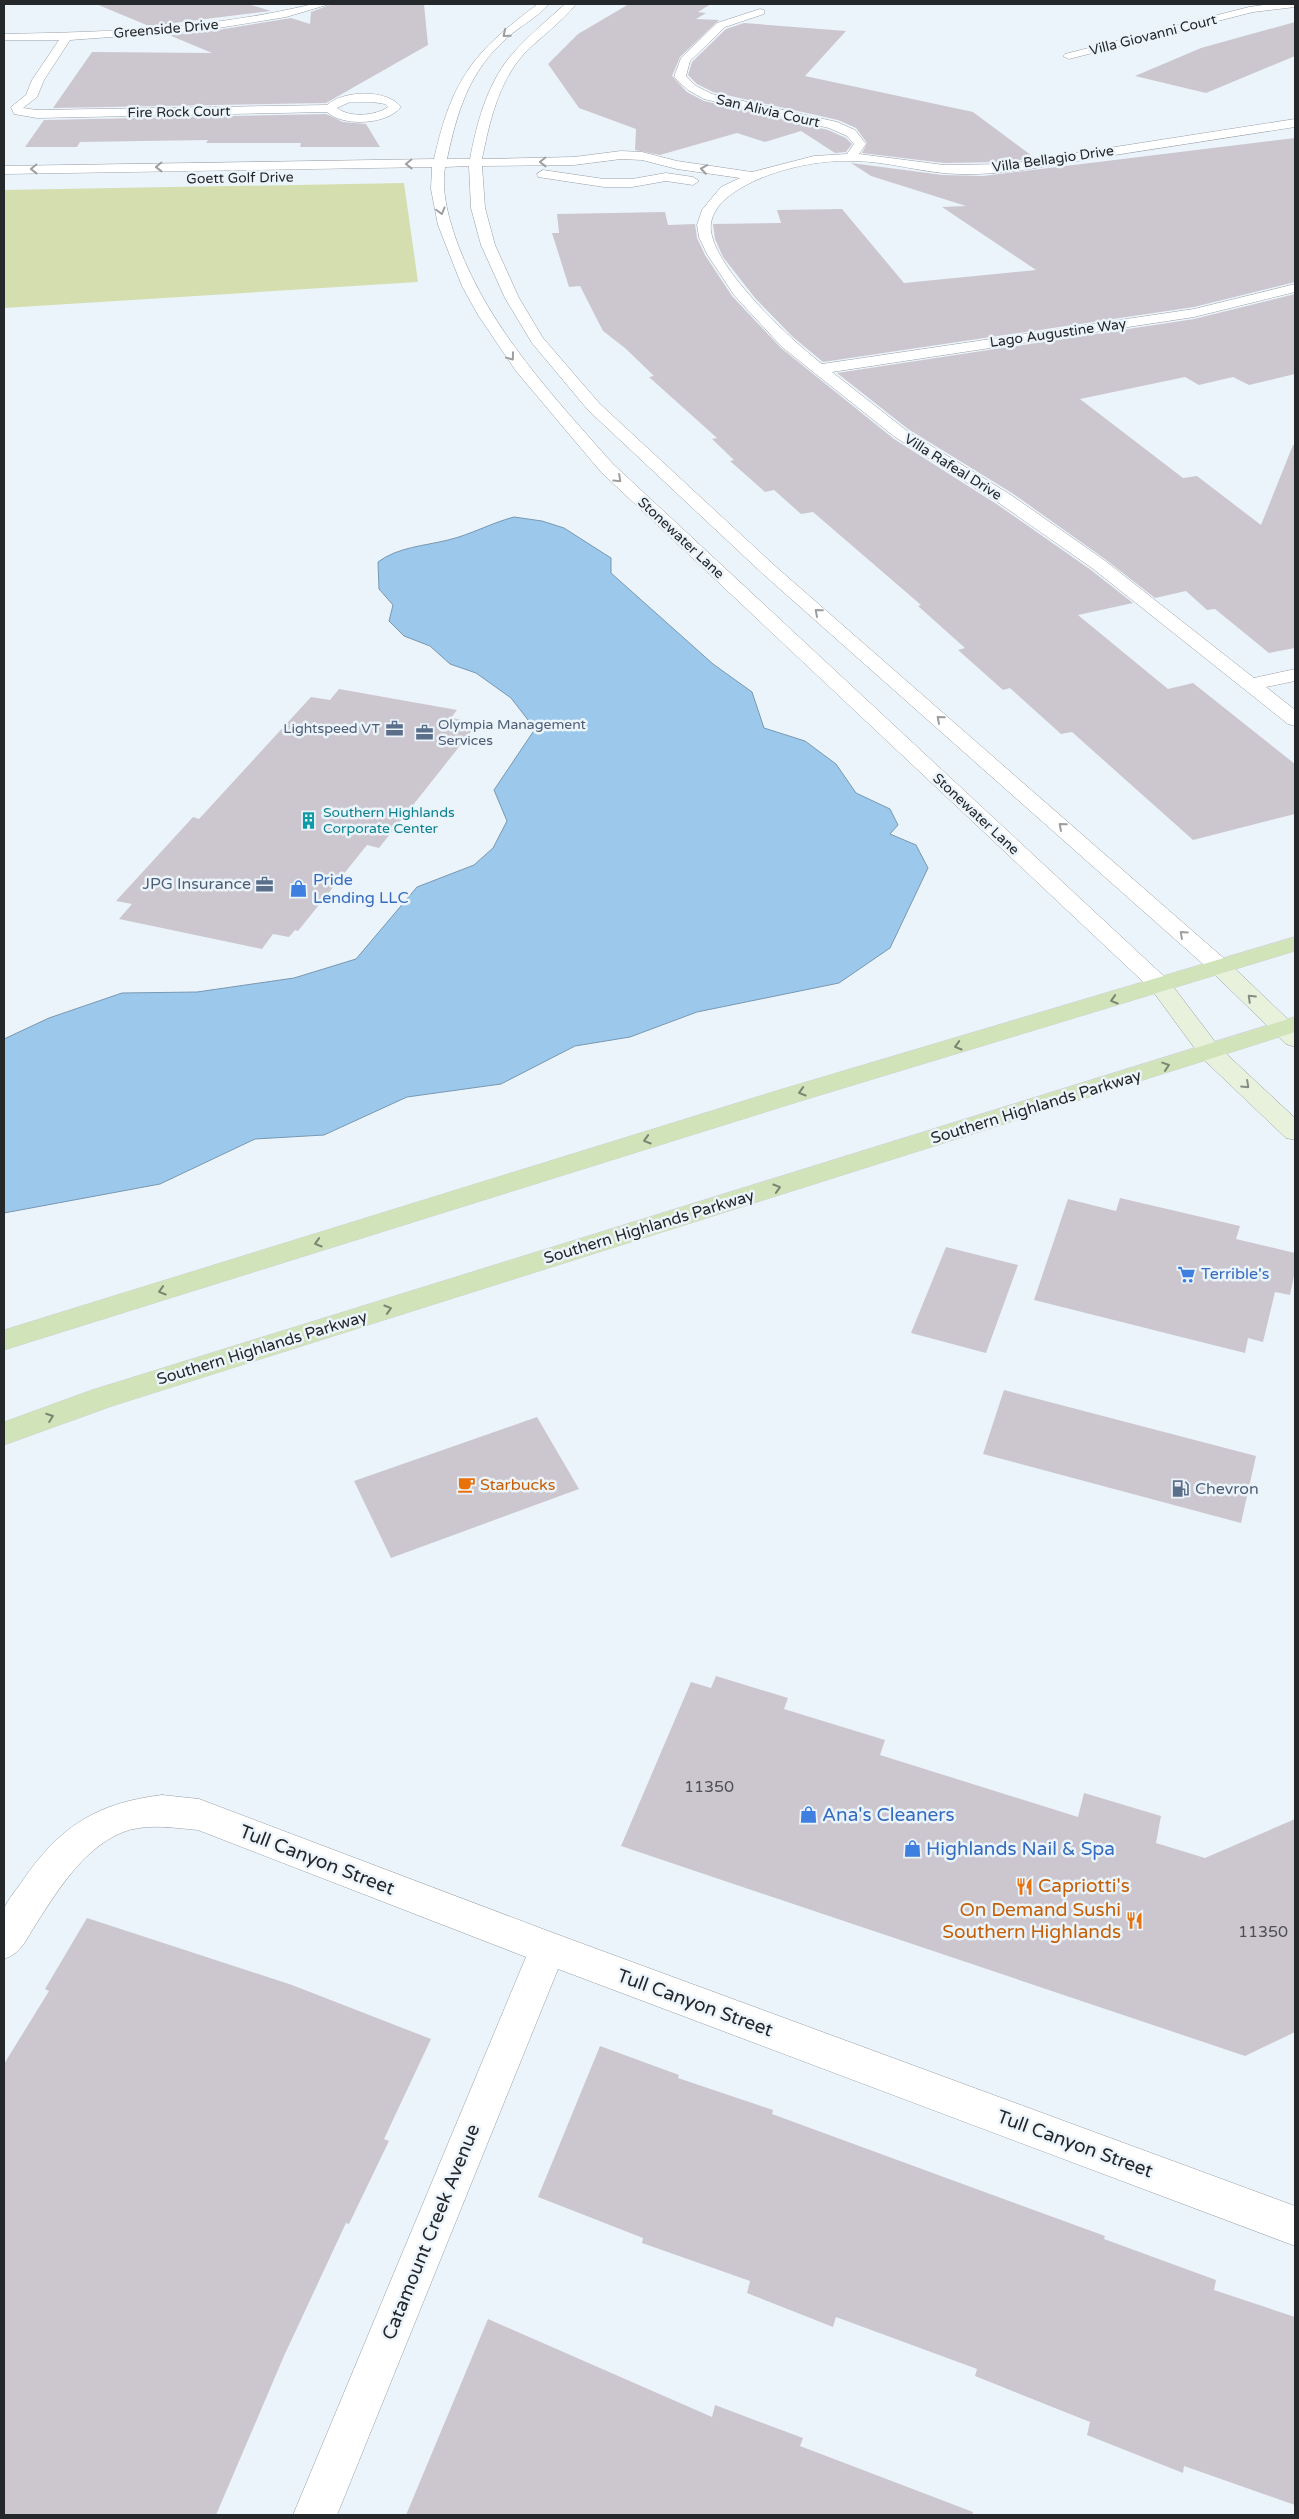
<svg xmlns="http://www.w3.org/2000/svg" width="1299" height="2519" font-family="'Varela Round',sans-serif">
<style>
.green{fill:#d4deaf}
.water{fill:#9cc8ec;stroke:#7898b2}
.building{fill:#ccc7cf}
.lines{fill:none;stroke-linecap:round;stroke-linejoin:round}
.street-casing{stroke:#989ea5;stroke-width:1}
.secondary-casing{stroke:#989ea5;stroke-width:1}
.primary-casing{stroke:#cfd0d0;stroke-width:1}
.street{fill:#fff;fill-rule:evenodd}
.secondary{fill:#e8f1dc;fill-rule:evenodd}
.primary{fill:#d1e3b9;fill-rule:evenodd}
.oneway{stroke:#9d9e9f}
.oneway2{stroke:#868c83}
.oneway3{stroke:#7b8672}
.labels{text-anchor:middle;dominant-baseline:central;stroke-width:5;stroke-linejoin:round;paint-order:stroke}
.far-street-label{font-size:14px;fill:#25282a;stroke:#ecf4fb}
.far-service-label{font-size:14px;fill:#4e5e75;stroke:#ecf4fb;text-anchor:start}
.far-culture-label{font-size:14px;fill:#0d838f;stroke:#ecf4fb;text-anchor:start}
.shop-label{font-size:16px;fill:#366cbe;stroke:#ecf4fb;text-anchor:start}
.service-label{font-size:16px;fill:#4e5e75;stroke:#ecf4fb;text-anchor:end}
.street-label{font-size:16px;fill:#25282a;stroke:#ecf4fb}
.food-label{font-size:16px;fill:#c56008;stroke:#ecf4fb;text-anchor:start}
.near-number-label{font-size:16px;fill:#4f5053}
.near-shop-label{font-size:19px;fill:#366cbe;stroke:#ecf4fb;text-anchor:start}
.near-street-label{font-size:19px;fill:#25282a;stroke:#ecf4fb}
.near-food-label{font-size:19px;fill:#c56008;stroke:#ecf4fb;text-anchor:start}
</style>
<rect width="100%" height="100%" fill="#ecf4fb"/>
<polygon class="green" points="404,183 418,282 4,308 4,190"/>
<path class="water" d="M514,517L542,521L564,528L611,558V573L713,664L752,692L764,728L805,741L836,764L856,793L890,809L898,825L890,834L916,845L928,868L890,948L839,983L697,1012L630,1037L575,1046L501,1084L407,1097L324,1135L255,1139L160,1184L4,1213V1039L49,1018L122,993L197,992L294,978L356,959L417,887L474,865L493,848L507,821L494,790L535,729L511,698L476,673L450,664L430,646L404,636L389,621L393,605L379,589L378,562C398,547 424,546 448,540C470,535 491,523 514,517Z"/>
<g class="building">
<polygon points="96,4 248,4 271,11 149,26"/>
<polygon points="332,4 424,4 428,45 326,103 53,108 92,52 212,53 169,35 206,32 291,18 310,24 311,12"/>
<polygon points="629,4 711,4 698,12 706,13 696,19 719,20 680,57 672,76 687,92 704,101 828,130 846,138 852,144 846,152 835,153 801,131 765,142 737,133 660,155 635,150 636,129 579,108 548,64 578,34"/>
<polygon points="1295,22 1295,56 1206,93 1135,76 1201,48"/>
<polygon points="744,23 846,31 805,76 973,112 1035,158 1006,162 944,163 862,153 867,143 856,128 838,120 713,92 697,84 688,75 692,62 726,29"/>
<polygon points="326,114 343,122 366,124 380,147 300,147 301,143 206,143 208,140 80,142 77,147 25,147 44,120"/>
<polygon points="1295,138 1295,282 1194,307 823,362 793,337 755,298 723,257 715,239 713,224 781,223 777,210 842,209 904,283 1036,270 942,207 966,206 871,176 851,163 943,175 983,176"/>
<polygon points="665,212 668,225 695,224 697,238 705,255 732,296 781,348 894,439 998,505 1091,570 1133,603 1078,615 1168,689 1193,683 1295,764 1295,814 1193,840 1072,732 1061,734 1010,688 1003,690 958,650 965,648 918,606 921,605 813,512 801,514 774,490 765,492 730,461 734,460 712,439 717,438 649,377 654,376 625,348 603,331 580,286 569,287 552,233 559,233 557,214"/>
<polygon points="1295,294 1295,374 1249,385 1233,377 1199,385 1185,377 1080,399 1183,478 1197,476 1261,525 1293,445 1295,445 1295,648 1269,653 1215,609 1207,610 1186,591 1155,598 1105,559 1012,493 908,429 837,373 1194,319"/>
<polygon points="339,689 457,710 451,718 478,723 379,848 367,845 298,931 295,930 289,937 273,934 262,949 119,919 132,904 116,901 193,817 199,819 311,697 330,700"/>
<polygon points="1120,1198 1240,1226 1236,1239 1295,1253 1295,1271 1290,1295 1275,1292 1263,1342 1248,1338 1245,1353 1034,1300 1068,1199 1116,1211"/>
<polygon points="946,1247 1018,1265 986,1353 911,1333"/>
<polygon points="1004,1390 1256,1456 1241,1523 983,1454"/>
<polygon points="537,1417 579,1489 391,1558 354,1481"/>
<polygon points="716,1676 788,1698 784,1709 885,1740 880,1755 1078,1817 1084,1793 1161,1816 1156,1843 1205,1858 1295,1819 1295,2032 1245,2056 621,1846 691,1682 711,1688"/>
<polygon points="87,1918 292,1985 431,2039 384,2139 389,2141 349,2224 346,2223 284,2356 216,2515 4,2515 4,2064 49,1991 45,1989"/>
<polygon points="600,2046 679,2075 678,2078 773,2110 772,2114 1105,2236 1104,2239 1216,2280 1214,2290 1295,2317 1295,2505 1184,2466 1183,2473 1087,2435 1090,2422 975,2376 977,2369 836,2317 833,2327 747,2293 750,2281 642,2243 643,2238 538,2197"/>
<polygon points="488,2319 712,2417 715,2405 803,2438 800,2446 973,2512 972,2515 406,2515"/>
</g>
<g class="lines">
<defs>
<g id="street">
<path d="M313,4H330L286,17L206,30L70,40L44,80L37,97L23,108L37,110L327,105C344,90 387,89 401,107C387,125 343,127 327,112L37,118L14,114L11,107L26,95L32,80L59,40H4V34C108,32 211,29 313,4ZM373,102L385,104L388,107C375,116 350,118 337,108L350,102Z"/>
<path d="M538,4H549C538,17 520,26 507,38C469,71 457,112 447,159H470C477,122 488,80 515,51C530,34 549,19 565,4H576C561,23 540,37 523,55C498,83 489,124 482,159L574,157L621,151L642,152L677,161L752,172L814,156L847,154L854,144L847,136L829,128L704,99L688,90L674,77L681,58L717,23L760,9L764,10V14L725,27L690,61L686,76L696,86L712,94L837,122L855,130L866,144L859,154L944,165L1006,164L1295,119V127C1231,137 1166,147 1102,157C1070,162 1039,168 1007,172C987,174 963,175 943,173C913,170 883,161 852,161C819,160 782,168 752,182C735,191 715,202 711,223C705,261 793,342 822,364L1194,309L1295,284V292L1194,317L832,372L907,431L1011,495L1104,560L1254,678L1295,669V681L1266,687L1295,710V726L1288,724L1092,568L999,503L895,437L782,347L734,295L707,254L699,237L697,225L702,210L721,187L740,178L677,169L642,160L621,159L574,165L482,166L485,208L495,245L519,298L543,338L600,404L775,566L1228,962L1232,967L1228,972L1220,974L1212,972L763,574L588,410L532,343L505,298L481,245L471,208L469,166L445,167C441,194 449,219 458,245C491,331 553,396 613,464L1169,981L1173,986L1169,991L1161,993L1153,991L601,472L516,371L478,315L462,286L438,225L431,189L432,167L4,174V166L434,159C452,79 473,52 538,4Z"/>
<polygon points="1271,4 1295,4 1295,7 1253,12 1069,59 1063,56 1065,54 1249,7"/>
<polygon points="543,170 604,179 632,179 666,173 693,177 699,181 693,185 666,181 632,187 604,187 538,177 537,174"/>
<path d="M162,1795L199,1799L548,1931L1295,2206V2246L558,1969L337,2515H293L526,1957L198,1830C176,1828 152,1824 129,1830C87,1843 59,1888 36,1924C26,1939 22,1953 4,1959C4,1946 0,1920 4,1909C8,1899 17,1889 23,1880C60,1826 97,1803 162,1795Z"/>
</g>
<g id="secondary">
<polygon points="1220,960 1228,962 1295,1026 1295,1047 1286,1044 1212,972 1208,967 1212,962"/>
<polygon points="1161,979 1169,981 1219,1047 1295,1118 1295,1140 1286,1138 1201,1057 1149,986 1153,981"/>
</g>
<g id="primary">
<polygon points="1295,937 1295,951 794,1103 4,1350 4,1330 776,1091"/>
<polygon points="1295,1017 1295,1032 112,1406 4,1445 4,1422 92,1390"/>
</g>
</defs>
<use href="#street" class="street-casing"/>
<use href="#secondary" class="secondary-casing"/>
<use href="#primary" class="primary-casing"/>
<use href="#street" class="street"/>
<use href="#secondary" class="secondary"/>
<use href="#primary" class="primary"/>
</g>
<defs><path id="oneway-chevron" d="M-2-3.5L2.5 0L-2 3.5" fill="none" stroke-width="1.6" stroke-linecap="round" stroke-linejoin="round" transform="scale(1.25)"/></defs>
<g class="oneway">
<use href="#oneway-chevron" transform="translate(506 34) rotate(140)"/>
<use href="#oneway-chevron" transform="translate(543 162) rotate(179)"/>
<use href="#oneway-chevron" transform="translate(409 164) rotate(179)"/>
<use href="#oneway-chevron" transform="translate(159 167) rotate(179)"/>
<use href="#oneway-chevron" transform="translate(34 169) rotate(179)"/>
<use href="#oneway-chevron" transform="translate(704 169) rotate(-171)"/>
<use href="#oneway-chevron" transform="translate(441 211) rotate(75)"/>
<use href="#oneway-chevron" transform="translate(511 357) rotate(53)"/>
<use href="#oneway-chevron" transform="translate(618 479) rotate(43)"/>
<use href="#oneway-chevron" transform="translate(818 612) rotate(-139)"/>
<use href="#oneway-chevron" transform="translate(940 719) rotate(-139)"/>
<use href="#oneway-chevron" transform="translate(1062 826) rotate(-139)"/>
<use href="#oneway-chevron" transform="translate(1183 934) rotate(-138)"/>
</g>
<g class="oneway2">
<use href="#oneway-chevron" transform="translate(1251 998) rotate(-136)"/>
<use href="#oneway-chevron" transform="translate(1246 1085) rotate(43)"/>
</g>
<g class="oneway3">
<use href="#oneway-chevron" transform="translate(1114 1000) rotate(163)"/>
<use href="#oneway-chevron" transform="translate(958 1046) rotate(164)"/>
<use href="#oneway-chevron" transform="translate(1166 1066) rotate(-18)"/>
<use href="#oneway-chevron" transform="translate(802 1092) rotate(164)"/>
<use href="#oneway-chevron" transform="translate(647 1140) rotate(163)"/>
<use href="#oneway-chevron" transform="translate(777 1188) rotate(-17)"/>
<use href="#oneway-chevron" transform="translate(318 1243) rotate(163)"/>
<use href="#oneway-chevron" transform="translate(162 1291) rotate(163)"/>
<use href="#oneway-chevron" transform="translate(388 1309) rotate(-17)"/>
<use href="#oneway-chevron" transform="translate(50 1417) rotate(-20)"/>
</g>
<defs>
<symbol id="office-bare" viewBox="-9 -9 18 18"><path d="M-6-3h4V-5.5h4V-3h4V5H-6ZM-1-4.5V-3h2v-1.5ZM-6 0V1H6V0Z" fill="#5c6f8a" stroke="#ecf4fb" stroke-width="2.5" paint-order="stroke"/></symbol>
<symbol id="building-bare" viewBox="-9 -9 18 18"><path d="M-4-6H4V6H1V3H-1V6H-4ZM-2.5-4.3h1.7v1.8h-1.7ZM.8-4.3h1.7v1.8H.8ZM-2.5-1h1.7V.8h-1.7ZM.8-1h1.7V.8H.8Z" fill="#0f9aa8" stroke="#ecf4fb" stroke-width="2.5" paint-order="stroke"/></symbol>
<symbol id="shop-bare" viewBox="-9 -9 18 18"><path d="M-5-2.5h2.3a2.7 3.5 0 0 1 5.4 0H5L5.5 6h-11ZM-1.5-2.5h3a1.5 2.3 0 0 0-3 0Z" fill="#3f7fe0" stroke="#ecf4fb" stroke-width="2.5" paint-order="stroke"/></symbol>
<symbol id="supermarket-bare" viewBox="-9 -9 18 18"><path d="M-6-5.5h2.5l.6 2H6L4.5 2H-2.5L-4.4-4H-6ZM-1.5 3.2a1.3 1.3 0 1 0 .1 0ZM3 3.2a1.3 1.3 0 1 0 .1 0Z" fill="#3f7fe0" stroke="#ecf4fb" stroke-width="2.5" paint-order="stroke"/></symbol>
<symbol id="cafe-bare" viewBox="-9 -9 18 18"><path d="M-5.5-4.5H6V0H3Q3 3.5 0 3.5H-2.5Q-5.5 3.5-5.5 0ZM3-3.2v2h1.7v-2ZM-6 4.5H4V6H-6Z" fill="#e8710a" stroke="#ecf4fb" stroke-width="2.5" paint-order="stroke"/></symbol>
<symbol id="fuel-bare" viewBox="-9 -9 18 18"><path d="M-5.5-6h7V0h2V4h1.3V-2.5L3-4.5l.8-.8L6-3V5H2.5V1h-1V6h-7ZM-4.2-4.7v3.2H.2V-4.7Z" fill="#5c6f8a" stroke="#ecf4fb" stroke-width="2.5" paint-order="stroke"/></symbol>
<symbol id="restaurant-bare" viewBox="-9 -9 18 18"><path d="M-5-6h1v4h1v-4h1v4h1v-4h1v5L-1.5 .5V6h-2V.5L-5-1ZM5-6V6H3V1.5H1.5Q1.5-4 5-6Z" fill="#e8710a" stroke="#ecf4fb" stroke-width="2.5" paint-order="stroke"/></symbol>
</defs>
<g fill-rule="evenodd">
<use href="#office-bare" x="382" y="716" width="25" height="25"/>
<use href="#office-bare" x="412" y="720" width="25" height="25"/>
<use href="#building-bare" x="296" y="808" width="25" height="25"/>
<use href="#office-bare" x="252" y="872" width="25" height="25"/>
<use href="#shop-bare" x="286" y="876" width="25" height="25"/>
<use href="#supermarket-bare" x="1174" y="1262" width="25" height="25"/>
<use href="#cafe-bare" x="454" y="1472" width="25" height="25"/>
<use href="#fuel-bare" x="1168" y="1476" width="25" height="25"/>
<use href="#shop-bare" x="796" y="1802" width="25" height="25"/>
<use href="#shop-bare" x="900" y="1836" width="25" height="25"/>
<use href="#restaurant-bare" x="1012" y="1874" width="25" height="25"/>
<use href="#restaurant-bare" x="1122" y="1908" width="25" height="25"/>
</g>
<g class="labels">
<g class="far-street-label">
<text transform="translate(166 29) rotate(-5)">Greenside Drive</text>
<text transform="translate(1153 35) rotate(-14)">Villa Giovanni Court</text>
<text transform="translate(768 111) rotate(13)">San Alivia Court</text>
<text transform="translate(179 112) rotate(-1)">Fire Rock Court</text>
<text transform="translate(1053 159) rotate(-8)">Villa Bellagio Drive</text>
<text transform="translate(240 178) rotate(-1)">Goett Golf Drive</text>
<text transform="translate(1058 333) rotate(-8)">Lago Augustine Way</text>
<text transform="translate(953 467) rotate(32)">Villa Rafeal Drive</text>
<text transform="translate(681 538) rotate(43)">Stonewater Lane</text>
<text transform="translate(976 814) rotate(43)">Stonewater Lane</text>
</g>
<g class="far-service-label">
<text x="438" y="724">Olympia Management<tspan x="438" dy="16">Services</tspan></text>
<text x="380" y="728" text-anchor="end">Lightspeed VT</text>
</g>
<g class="far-culture-label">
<text x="323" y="812">Southern Highlands<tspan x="323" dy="16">Corporate Center</tspan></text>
</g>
<g class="shop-label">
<text x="313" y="880">Pride<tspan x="313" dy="18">Lending LLC</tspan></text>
<text x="1201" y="1274">Terrible's</text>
</g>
<g class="service-label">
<text x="251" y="884">JPG Insurance</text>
<text x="1195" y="1489" text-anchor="start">Chevron</text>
</g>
<g class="street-label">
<text transform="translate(1036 1107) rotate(-17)">Southern Highlands Parkway</text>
<text transform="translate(649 1227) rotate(-17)">Southern Highlands Parkway</text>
<text transform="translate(262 1348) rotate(-17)">Southern Highlands Parkway</text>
</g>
<g class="food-label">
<text x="480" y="1485">Starbucks</text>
</g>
<g class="near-number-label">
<text x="709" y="1787">11350</text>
<text x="1263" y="1932">11350</text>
</g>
<g class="near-shop-label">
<text x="822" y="1815">Ana's Cleaners</text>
<text x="926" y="1849">Highlands Nail &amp; Spa</text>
</g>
<g class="near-street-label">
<text transform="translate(317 1860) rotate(21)">Tull Canyon Street</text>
<text transform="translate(695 2003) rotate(20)">Tull Canyon Street</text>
<text transform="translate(1075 2144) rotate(20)">Tull Canyon Street</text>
<text transform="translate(431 2232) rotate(-68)">Catamount Creek Avenue</text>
</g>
<g class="near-food-label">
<text x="1038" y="1886">Capriotti's</text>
<text x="1121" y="1910" text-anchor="end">On Demand Sushi<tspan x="1121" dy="22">Southern Highlands</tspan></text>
</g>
</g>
<rect width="1299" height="2519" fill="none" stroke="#25282a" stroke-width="10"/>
</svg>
